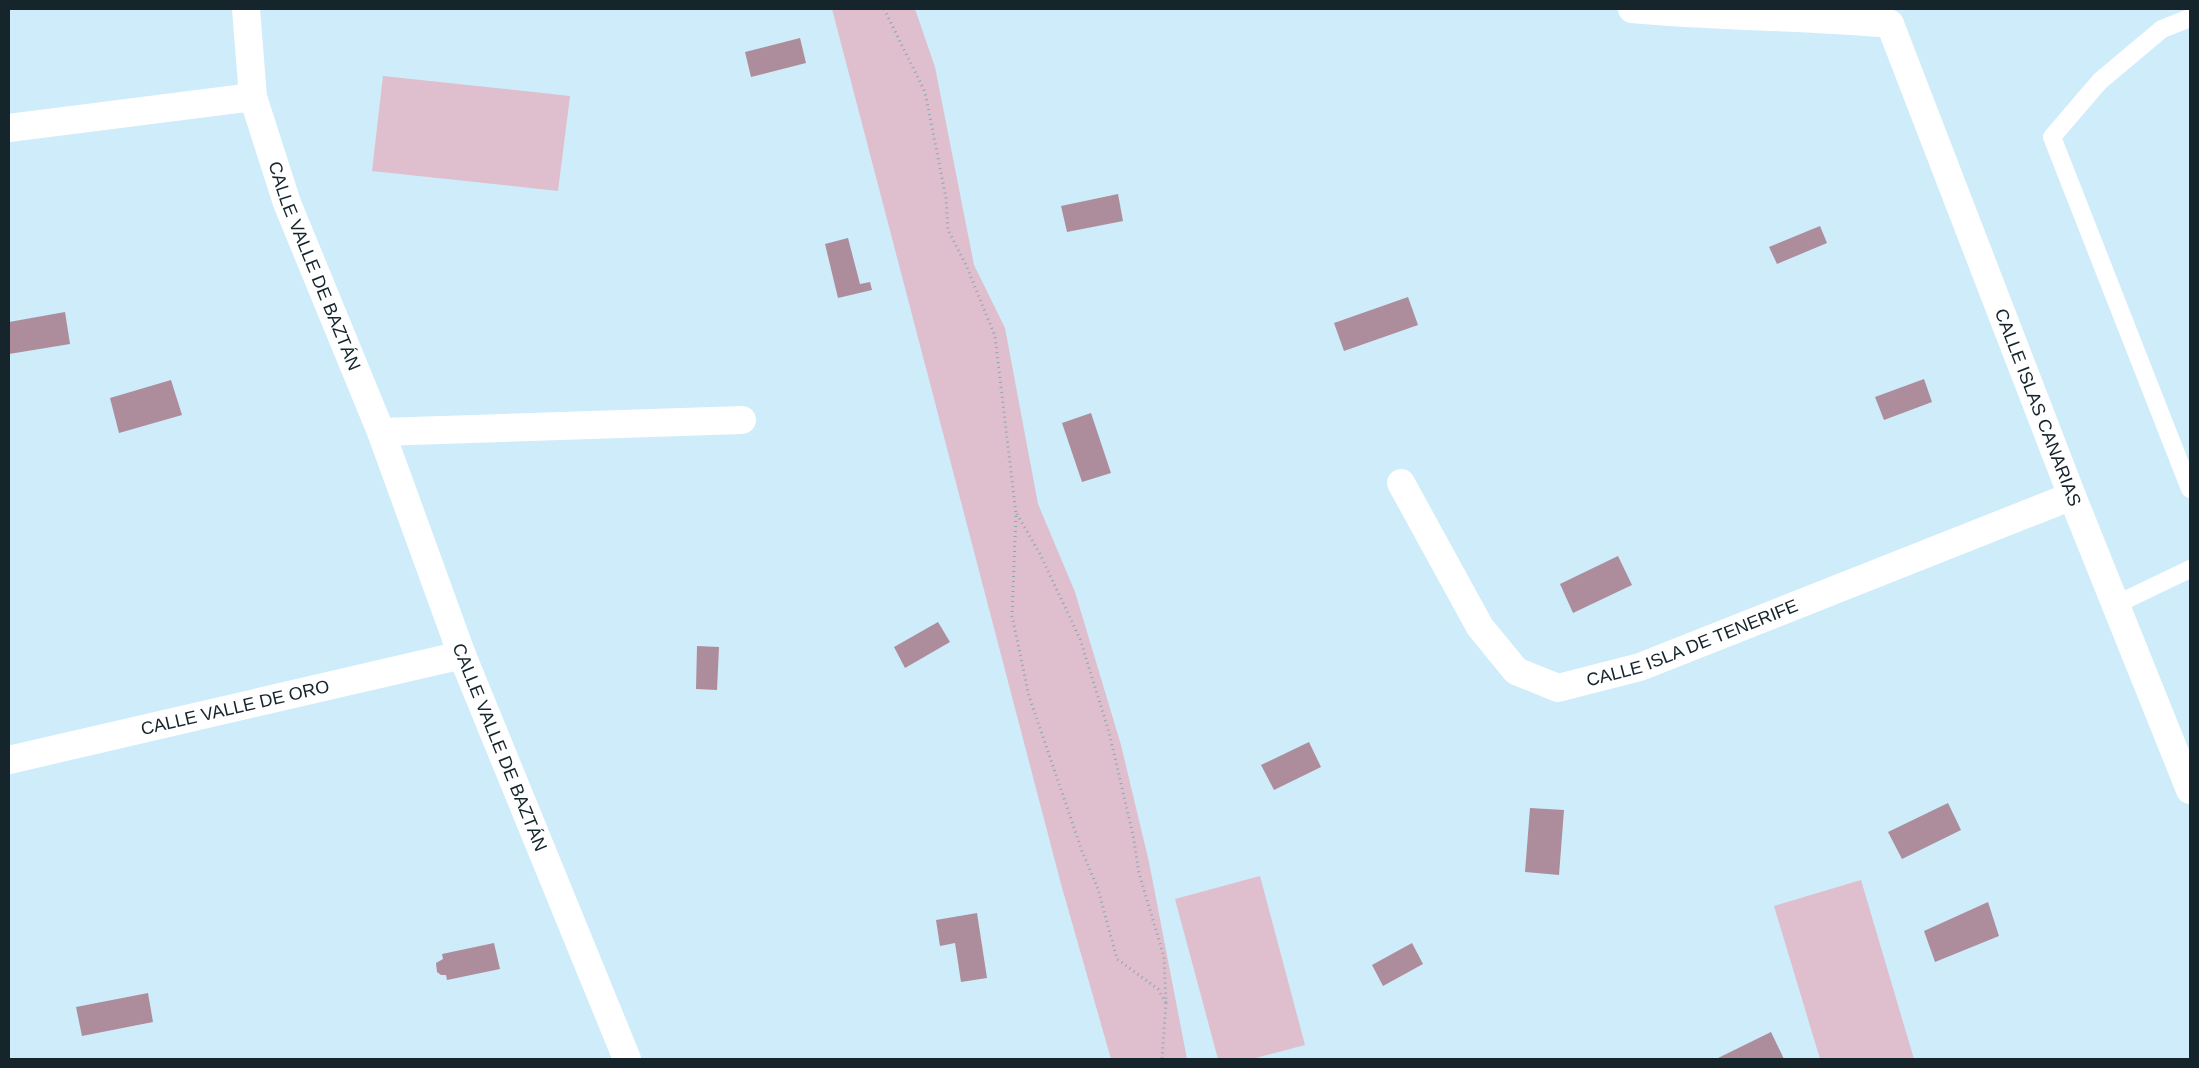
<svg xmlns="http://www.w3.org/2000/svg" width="2199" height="1068" font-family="Helvetica,sans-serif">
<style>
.green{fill:#dfbfcd}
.water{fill:#ad8d9b}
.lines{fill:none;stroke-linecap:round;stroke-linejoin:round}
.path{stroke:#8da5b1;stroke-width:3;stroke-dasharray:1 4;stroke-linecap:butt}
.lane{stroke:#fff;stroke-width:18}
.street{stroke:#fff;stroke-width:28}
.labels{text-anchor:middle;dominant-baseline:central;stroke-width:5;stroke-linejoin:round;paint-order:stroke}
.street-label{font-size:18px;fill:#16252b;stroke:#e7f7fe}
</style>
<rect width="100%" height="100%" fill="#ceecfa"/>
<g class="green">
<polygon points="832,9 915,9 935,67 974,265 1005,328 1038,504 1075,592 1121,745 1149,862 1187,1059 1111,1059 1061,884"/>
<polygon points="383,76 570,96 558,191 372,171"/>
<polygon points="1260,876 1305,1045 1252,1059 1218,1059 1175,899"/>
<polygon points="1861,880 1914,1059 1820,1059 1774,906"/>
</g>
<g class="water">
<polygon points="800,38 806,63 751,77 745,52"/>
<polygon points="1118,194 1123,221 1067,232 1061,206"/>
<polygon points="1820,226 1827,243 1777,264 1769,247"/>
<polygon points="848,238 860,284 870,282 872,290 838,298 825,244"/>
<polygon points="1408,297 1418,325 1344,351 1334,323"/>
<polygon points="65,312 70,344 9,354 9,322"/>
<polygon points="1924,379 1932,402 1884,420 1875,397"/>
<polygon points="171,380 182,415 119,433 110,398"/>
<polygon points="1091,413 1111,473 1082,482 1062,423"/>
<polygon points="1618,556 1632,585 1573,613 1560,584"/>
<polygon points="938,622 950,642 905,668 894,647"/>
<polygon points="697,646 719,647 717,690 696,689"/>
<polygon points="1309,742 1321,767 1274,790 1261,765"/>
<polygon points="1948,803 1961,830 1902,859 1888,832"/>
<polygon points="1530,808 1564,810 1559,875 1525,872"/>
<polygon points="1988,902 1999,936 1935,962 1924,931"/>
<polygon points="977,913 987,978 961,982 955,943 940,946 936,920"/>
<polygon points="494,943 500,969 447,980 446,975 441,975 437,972 436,963 443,959 442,954"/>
<polygon points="1412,943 1423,964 1383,986 1372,965"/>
<polygon points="148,993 153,1022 82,1036 76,1007"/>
<polygon points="1771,1032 1784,1059 1716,1059"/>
</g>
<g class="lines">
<g class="path">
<polyline points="884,9 925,92 946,198 948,230 966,265 995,336 1016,514 1012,616 1029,696 1082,851 1098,889 1117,959 1158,989 1166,1003"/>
<polyline points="1017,514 1040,554 1080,639 1109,732 1133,835 1139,873 1164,957 1166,1003 1162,1059"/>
</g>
<g class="lane">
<polyline points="2190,18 2162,29 2100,81 2052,137 2190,489"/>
<polyline points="2115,605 2190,569"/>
</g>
<g class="street">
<path id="s1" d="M246,9L253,97L287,203L381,432L462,655L627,1059"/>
<path d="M1632,9C1718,17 1804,16 1890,24"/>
<path id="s2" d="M1890,24L2072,496L2190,790"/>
<polyline points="9,128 253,97"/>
<polyline points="381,432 742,420"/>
<path id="s3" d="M1401,483L1480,627L1516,671L1558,688L1640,667L2072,496"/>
<path id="s4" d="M9,760L462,655"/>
</g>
</g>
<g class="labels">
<g class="street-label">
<text stroke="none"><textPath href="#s1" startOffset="268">CALLE VALLE DE BAZTÁN</textPath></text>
<text stroke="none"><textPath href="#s2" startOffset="411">CALLE ISLAS CANARIAS</textPath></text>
<text stroke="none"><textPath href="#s3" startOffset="408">CALLE ISLA DE TENERIFE</textPath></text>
<text stroke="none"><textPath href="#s4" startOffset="232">CALLE VALLE DE ORO</textPath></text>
<text stroke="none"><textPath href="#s1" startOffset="784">CALLE VALLE DE BAZTÁN</textPath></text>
</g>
</g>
<rect width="2199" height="1068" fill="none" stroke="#16252b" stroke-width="20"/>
</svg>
